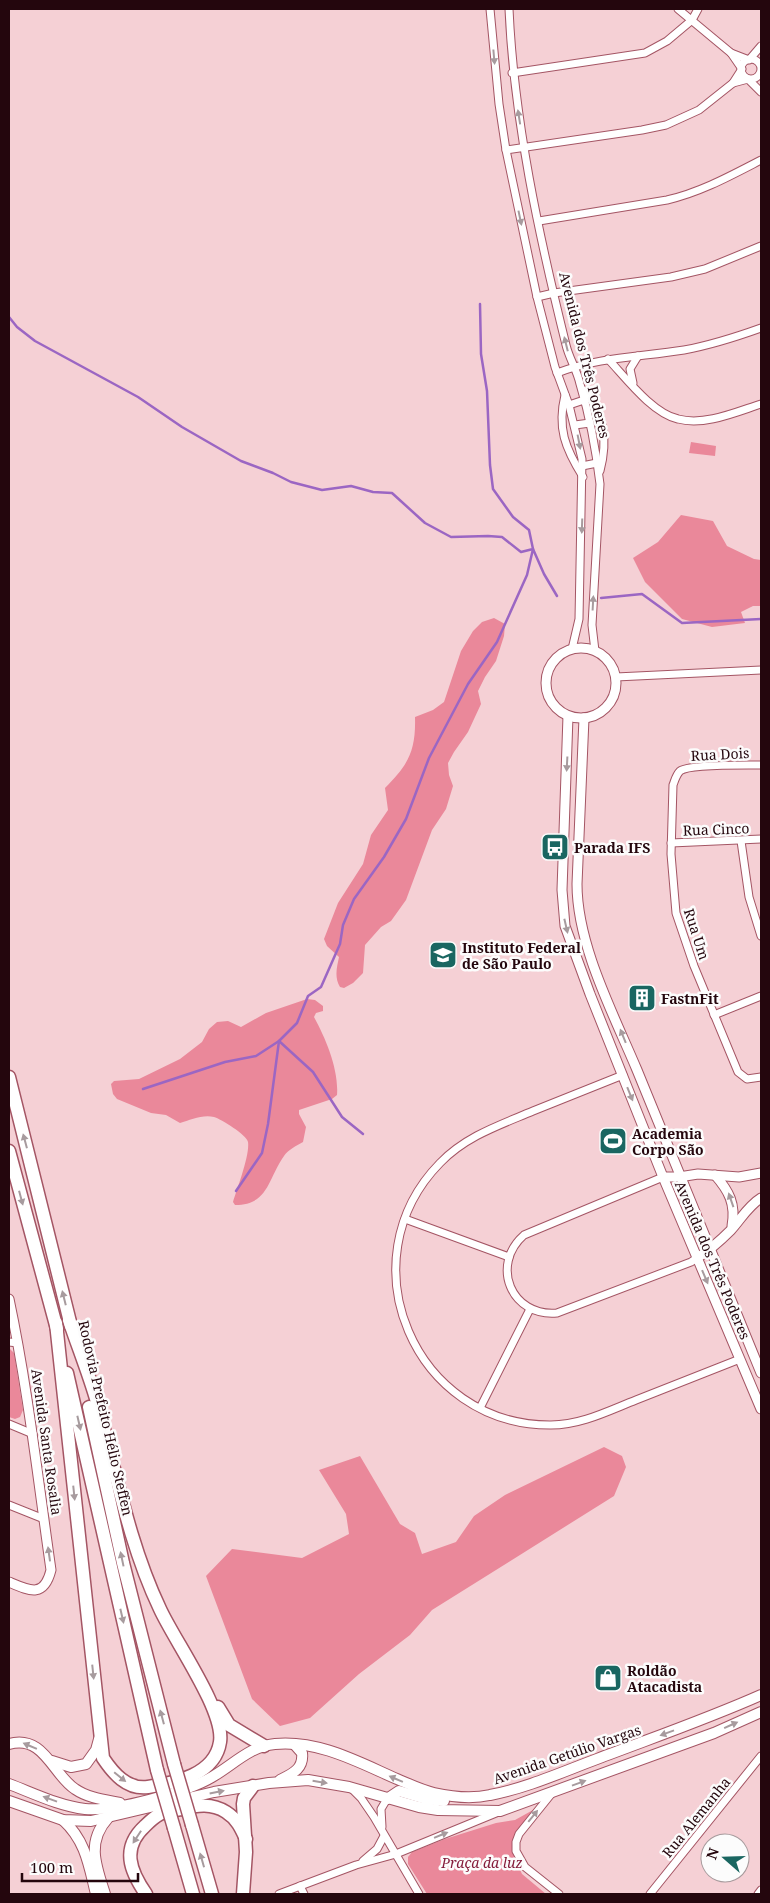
<svg xmlns="http://www.w3.org/2000/svg" width="770" height="1903" font-family="'Noto Serif',serif">
<style>
.green{fill:#ea889a}
.lines{fill:none;stroke-linecap:round;stroke-linejoin:round}
.stream{stroke:#9b66c3;stroke-width:2.5}
.minor-casing{stroke:#a45564;stroke-width:9}
.tertiary-casing{stroke:#a45564;stroke-width:11}
.secondary-casing{stroke:#a45564;stroke-width:12}
.motorway-casing{stroke:#a45564;stroke-width:15}
.minor{stroke:#fff;stroke-width:7}
.tertiary{stroke:#fff;stroke-width:9}
.secondary{stroke:#fff;stroke-width:10}
.motorway{stroke:#fff;stroke-width:12}
.motorway-bridge-casing{stroke:#a45564;stroke-width:15;stroke-linecap:butt}
.motorway-bridge{stroke:#fff;stroke-width:12}
.oneway{fill:#a79b9e}
.labels{text-anchor:middle;dominant-baseline:central;stroke-width:5;stroke-linejoin:round;paint-order:stroke}
.street-label{font-size:14px;fill:#24060d;stroke:#fcfcfc}
.poi-label{font-size:14px;font-weight:bold;fill:#24060d;stroke:#fcfcfc;text-anchor:start}
.park-label{font-size:14px;font-style:italic;fill:#851c3b;stroke:#fcfcfc}
</style>
<rect width="100%" height="100%" fill="#f5d0d5"/>
<g class="green">
<polygon points="691,442 716,446 715,456 689,453"/>
<polygon points="681,515 713,521 727,546 754,559 761,560 761,606 753,606 741,612 745,623 712,627 682,619 645,582 633,558 658,542"/>
<path d="M494,618L505,624L504,636L496,661L485,677L478,691L481,704L468,732L454,752L448,763L449,775L453,786L446,809L432,830L406,900L391,921L381,927L365,945L363,973L353,983L344,988L340,987C334,977 337,967 339,957L327,946L324,939L338,903L363,864L371,835L388,810L385,788C408,765 416,751 415,717L433,710L444,702L461,651L473,631L482,622Z"/>
<path d="M307,999L315,1000L323,1006V1011L316,1013L314,1017C326,1039 339,1070 337,1095L332,1099L299,1110V1114L306,1127L303,1142C296,1146 288,1150 284,1156C268,1178 269,1205 235,1205L233,1202C237,1189 250,1155 248,1142C247,1135 221,1119 214,1117C203,1114 190,1120 180,1123L166,1115L151,1113L117,1099L113,1094L111,1084L114,1081L139,1079L180,1059L202,1042L209,1029L217,1022L228,1021L241,1027L266,1013Z"/>
<polygon points="9,1348 14,1353 23,1410 20,1417 15,1419 9,1417"/>
<polygon points="604,1447 622,1456 626,1467 614,1496 432,1610 410,1635 359,1674 310,1718 280,1726 252,1699 206,1576 232,1549 302,1558 349,1534 346,1514 319,1470 360,1456 400,1524 415,1533 422,1554 456,1542 474,1516 505,1495"/>
<polygon points="533,1810 515,1834 513,1846 514,1857 522,1874 546,1894 427,1894 408,1864 408,1857 412,1852 445,1839 496,1823 515,1820"/>
</g>
<g class="lines">
<g class="stream">
<polyline points="9,317 17,327 35,341 138,397 182,427 241,461 273,473 291,482 322,490 351,486 373,492 392,493 425,523 451,537 488,536 502,537 521,552 533,549 529,530 513,517 493,489 490,465 487,391 481,354 480,304"/>
<polyline points="601,598 642,594 682,623 761,619"/>
<polyline points="279,1041 313,1072 342,1117 363,1134"/>
<polyline points="143,1089 225,1062 256,1056 279,1041 297,1023 308,996 321,987 340,944 343,925 354,899 384,857 406,819 429,758 468,684 497,642 527,575 533,549 544,574 557,596"/>
<polyline points="236,1191 262,1153 268,1124 279,1041"/>
</g>
<defs>
<g id="minor">
<polyline points="490,9 499,104 506,150 537,297 555,367 569,405 582,459 579,619 572,649"/>
<path d="M509,9C514,121 539,236 566,345C569,358 577,370 580,384C590,417 596,450 600,484L592,625L595,651"/>
<polyline points="678,9 731,53"/>
<polyline points="761,46 749,60 731,53 742,69 733,83 748,79 761,92"/>
<circle cx="751" cy="69" r="10"/>
<polyline points="512,73 645,53 667,41 692,20 698,9"/>
<polyline points="506,150 642,130 666,125 699,110 733,83"/>
<path d="M539,221L667,200C701,192 730,176 761,160"/>
<polyline points="537,297 554,293 671,277 705,269 761,246"/>
<path d="M608,359C626,378 652,413 678,419C705,426 736,412 761,404"/>
<path d="M557,373C598,357 641,357 684,350C711,345 736,337 761,328"/>
<polyline points="633,383 630,369 638,356"/>
<path d="M583,390C605,414 608,440 600,471"/>
<path d="M565,395C557,428 565,448 583,477"/>
<polyline points="569,405 584,400"/>
<polyline points="575,425 590,423"/>
<polyline points="582,466 597,463"/>
<polyline points="616,677 761,670"/>
<path d="M761,765C747,765 689,764 680,771C676,775 675,780 673,785L671,854L676,913L694,966L738,1072L747,1079L761,1077"/>
<polyline points="741,841 749,897 761,936"/>
<polyline points="671,843 761,839"/>
<polyline points="714,1015 761,996"/>
<path d="M623,1075C593,1087 563,1099 533,1111C500,1125 466,1136 440,1163C344,1261 415,1426 551,1425C581,1425 608,1411 636,1400C671,1386 705,1373 740,1359"/>
<path d="M663,1177L524,1235C490,1265 511,1317 557,1313L691,1262L697,1258"/>
<polyline points="405,1219 509,1257"/>
<polyline points="9,1342 18,1343"/>
<polyline points="480,1408 530,1309"/>
<polyline points="9,1424 33,1434"/>
<polyline points="9,1505 44,1519"/>
<polyline points="353,1790 361,1798 374,1817 419,1894"/>
<polyline points="552,1793 519,1834 516,1842 516,1851 525,1867 559,1894"/>
<polyline points="382,1827 381,1809 387,1799"/>
<polyline points="363,1861 377,1849 384,1836"/>
<polyline points="300,1886 304,1894"/>
<polyline points="279,1894 356,1865 396,1854 496,1813"/>
<polyline points="650,1894 761,1756"/>
<polyline points="758,1894 761,1890"/>
</g>
<g id="tertiary">
<circle cx="581" cy="683" r="35"/>
<polyline points="568,716 562,890 565,926 590,994 663,1177 761,1409"/>
<path d="M584,718L577,884C577,945 613,1013 637,1070C678,1171 720,1272 761,1373"/>
<path d="M715,1175C729,1191 736,1204 732,1226"/>
<polyline points="663,1177 679,1177 698,1174 739,1177 761,1173"/>
<path d="M697,1258C710,1250 721,1240 731,1230C741,1219 748,1206 761,1198"/>
<path d="M9,1299C28,1389 38,1480 51,1570C44,1598 30,1591 9,1582"/>
</g>
<g id="secondary">
<path d="M9,1744C44,1734 53,1775 75,1789C88,1798 105,1800 120,1803"/>
<polyline points="52,1761 71,1767 86,1764 96,1750 99,1739"/>
<path d="M280,1780C292,1774 304,1769 302,1753L294,1744"/>
<path d="M9,1784C33,1793 59,1806 85,1809C113,1812 187,1792 212,1777C233,1765 250,1746 275,1744C319,1740 358,1762 397,1779C409,1784 421,1790 434,1793C452,1797 473,1799 490,1795C527,1788 562,1772 597,1759C652,1738 707,1719 761,1695"/>
<polyline points="387,1799 399,1791 426,1799 444,1801"/>
<polyline points="9,1801 63,1820 91,1821 214,1792 269,1783 308,1780 349,1787 419,1807 438,1810 500,1811 714,1733 761,1712"/>
<path d="M63,1820C86,1841 89,1866 96,1894"/>
<path d="M105,1894C96,1866 86,1842 108,1818"/>
</g>
<g id="motorway">
<polyline points="9,1077 71,1326"/>
<polyline points="9,1151 57,1329"/>
<path d="M56,1323L103,1758C113,1773 127,1790 148,1787C175,1783 215,1775 220,1742C225,1711 174,1640 160,1609C129,1544 116,1472 97,1402C89,1374 78,1347 69,1320"/>
<polyline points="67,1373 157,1770"/>
<polyline points="89,1407 123,1563 174,1764"/>
<polyline points="218,1707 229,1725 264,1746"/>
<polyline points="192,1825 212,1894"/>
<polyline points="174,1828 193,1894"/>
<path d="M146,1894C130,1871 121,1848 145,1826C149,1822 154,1817 160,1814C166,1811 175,1810 182,1809C197,1805 212,1803 226,1812C237,1819 241,1828 246,1839"/>
<polyline points="243,1894 246,1852 243,1804 244,1798 253,1786"/>
</g>
</defs>
<use href="#minor" class="minor-casing"/>
<use href="#tertiary" class="tertiary-casing"/>
<use href="#secondary" class="secondary-casing"/>
<use href="#motorway" class="motorway-casing"/>
<use href="#minor" class="minor"/>
<use href="#tertiary" class="tertiary"/>
<use href="#secondary" class="secondary"/>
<use href="#motorway" class="motorway"/>
<defs>
<g id="motorway-bridge">
<polyline points="174,1764 192,1825"/>
<polyline points="157,1770 174,1828"/>
</g>
</defs>
<use href="#motorway-bridge" class="motorway-bridge-casing"/>
<use href="#motorway-bridge" class="motorway-bridge"/>
</g>
<defs><path id="oneway-solid" d="M-6-.8H1V-3.2L6.5 0L1 3.2V.8H-6Z" transform="scale(1.25)"/></defs>
<g class="oneway">
<use href="#oneway-solid" transform="translate(494 57) rotate(85)"/>
<use href="#oneway-solid" transform="translate(519 117) rotate(-99)"/>
<use href="#oneway-solid" transform="translate(520 218) rotate(78)"/>
<use href="#oneway-solid" transform="translate(566 344) rotate(-104)"/>
<use href="#oneway-solid" transform="translate(579 442) rotate(79)"/>
<use href="#oneway-solid" transform="translate(582 526) rotate(92)"/>
<use href="#oneway-solid" transform="translate(593 603) rotate(-87)"/>
<use href="#oneway-solid" transform="translate(567 764) rotate(93)"/>
<use href="#oneway-solid" transform="translate(566 926) rotate(77)"/>
<use href="#oneway-solid" transform="translate(623 1036) rotate(-112)"/>
<use href="#oneway-solid" transform="translate(630 1094) rotate(68)"/>
<use href="#oneway-solid" transform="translate(25 1141) rotate(-105)"/>
<use href="#oneway-solid" transform="translate(21 1198) rotate(75)"/>
<use href="#oneway-solid" transform="translate(731 1200) rotate(-109)"/>
<use href="#oneway-solid" transform="translate(705 1277) rotate(67)"/>
<use href="#oneway-solid" transform="translate(64 1298) rotate(-104)"/>
<use href="#oneway-solid" transform="translate(79 1423) rotate(77)"/>
<use href="#oneway-solid" transform="translate(74 1493) rotate(84)"/>
<use href="#oneway-solid" transform="translate(49 1554) rotate(-98)"/>
<use href="#oneway-solid" transform="translate(122 1559) rotate(-102)"/>
<use href="#oneway-solid" transform="translate(122 1616) rotate(77)"/>
<use href="#oneway-solid" transform="translate(93 1672) rotate(84)"/>
<use href="#oneway-solid" transform="translate(162 1717) rotate(-105)"/>
<use href="#oneway-solid" transform="translate(731 1725) rotate(-24)"/>
<use href="#oneway-solid" transform="translate(667 1733) rotate(160)"/>
<use href="#oneway-solid" transform="translate(30 1746) rotate(-157)"/>
<use href="#oneway-solid" transform="translate(120 1777) rotate(39)"/>
<use href="#oneway-solid" transform="translate(396 1779) rotate(-157)"/>
<use href="#oneway-solid" transform="translate(320 1782) rotate(9)"/>
<use href="#oneway-solid" transform="translate(579 1783) rotate(-20)"/>
<use href="#oneway-solid" transform="translate(217 1792) rotate(-11)"/>
<use href="#oneway-solid" transform="translate(50 1799) rotate(-160)"/>
<use href="#oneway-solid" transform="translate(533 1816) rotate(-51)"/>
<use href="#oneway-solid" transform="translate(441 1835) rotate(-22)"/>
<use href="#oneway-solid" transform="translate(137 1837) rotate(123)"/>
<use href="#oneway-solid" transform="translate(202 1860) rotate(-106)"/>
</g>
<defs>
<symbol id="bus-square" viewBox="-11 -11 22 22"><rect x="-9" y="-9" width="18" height="18" rx="4" fill="#1a6661" stroke="#fcfcfc"/><path d="M-5-6H5V4H4V6H2V4H-2V6H-4V4H-5ZM-3.5-4V0h7V-4ZM-3.5 1.2v1.5H-2V1.2ZM2 1.2v1.5H3.5V1.2Z" fill="#fff"/></symbol>
<symbol id="university-square" viewBox="-11 -11 22 22"><rect x="-9" y="-9" width="18" height="18" rx="4" fill="#1a6661" stroke="#fcfcfc"/><path d="M0-5L7-2L0 1L-7-2ZM-4 1L0 2.5L4 1V4Q0 6-4 4Z" fill="#fff"/></symbol>
<symbol id="building-square" viewBox="-11 -11 22 22"><rect x="-9" y="-9" width="18" height="18" rx="4" fill="#1a6661" stroke="#fcfcfc"/><path d="M-4-6H4V6H1V3H-1V6H-4ZM-2.5-4.3h1.7v1.8h-1.7ZM.8-4.3h1.7v1.8H.8ZM-2.5-1h1.7V.8h-1.7ZM.8-1h1.7V.8H.8Z" fill="#fff"/></symbol>
<symbol id="stadium-square" viewBox="-11 -11 22 22"><rect x="-9" y="-9" width="18" height="18" rx="4" fill="#1a6661" stroke="#fcfcfc"/><path d="M0-5a6.5 5 0 1 0 0 10a6.5 5 0 1 0 0-10ZM-3.5-1.8h7v3.6h-7Z" fill="#fff"/></symbol>
<symbol id="shop-square" viewBox="-11 -11 22 22"><rect x="-9" y="-9" width="18" height="18" rx="4" fill="#1a6661" stroke="#fcfcfc"/><path d="M-5-2.5h2.3a2.7 3.5 0 0 1 5.4 0H5L5.5 6h-11ZM-1.5-2.5h3a1.5 2.3 0 0 0-3 0Z" fill="#fff"/></symbol>
</defs>
<g fill-rule="evenodd">
<use href="#bus-square" x="539" y="831" width="32" height="32"/>
<use href="#university-square" x="427" y="939" width="32" height="32"/>
<use href="#building-square" x="626" y="982" width="32" height="32"/>
<use href="#stadium-square" x="597" y="1125" width="32" height="32"/>
<use href="#shop-square" x="592" y="1662" width="32" height="32"/>
</g>
<g class="labels">
<g class="street-label">
<text transform="translate(585 355) rotate(76)">Avenida dos Três Poderes</text>
<text transform="translate(720 754) rotate(-3)">Rua Dois</text>
<text transform="translate(716 829) rotate(-2)">Rua Cinco</text>
<text transform="translate(697 934) rotate(72)">Rua Um</text>
<text transform="translate(713 1260) rotate(67)">Avenida dos Três Poderes</text>
<text transform="translate(106 1418) rotate(77)">Rodovia Prefeito Hélio Steffen</text>
<text transform="translate(47 1442) rotate(82)">Avenida Santa Rosalia</text>
<text transform="translate(567 1754) rotate(-19)">Avenida Getúlio Vargas</text>
<text transform="translate(696 1817) rotate(-51)">Rua Alemanha</text>
</g>
<g class="poi-label">
<text x="574" y="847">Parada IFS</text>
<text x="462" y="947">Instituto Federal<tspan x="462" dy="16">de São Paulo</tspan></text>
<text x="661" y="998">FastnFit</text>
<text x="632" y="1133">Academia<tspan x="632" dy="16">Corpo São</tspan></text>
<text x="627" y="1670">Roldão<tspan x="627" dy="16">Atacadista</tspan></text>
</g>
<g class="park-label">
<text x="482" y="1862">Praça da luz</text>
</g>
</g>
<rect width="770" height="1903" fill="none" stroke="#24060d" stroke-width="20"/>
<g transform="translate(725 1858) rotate(290)"><circle r="24" fill="#fcfcfc" stroke="#a69a9c"/>
<path d="M0-4L9 19L0 12L-9 19Z" fill="#1a6661"/>
<text y="-8" font-size="14" font-weight="bold" text-anchor="middle" fill="#24060d">N</text>
</g>
<path d="M22 1873v8h116v-8" fill="none" stroke="#24060d" stroke-width="2.5"/>
<text x="30" y="1873" font-size="15" fill="#24060d" stroke="#fcfcfc" stroke-width="4" paint-order="stroke">100 m</text>
</svg>
